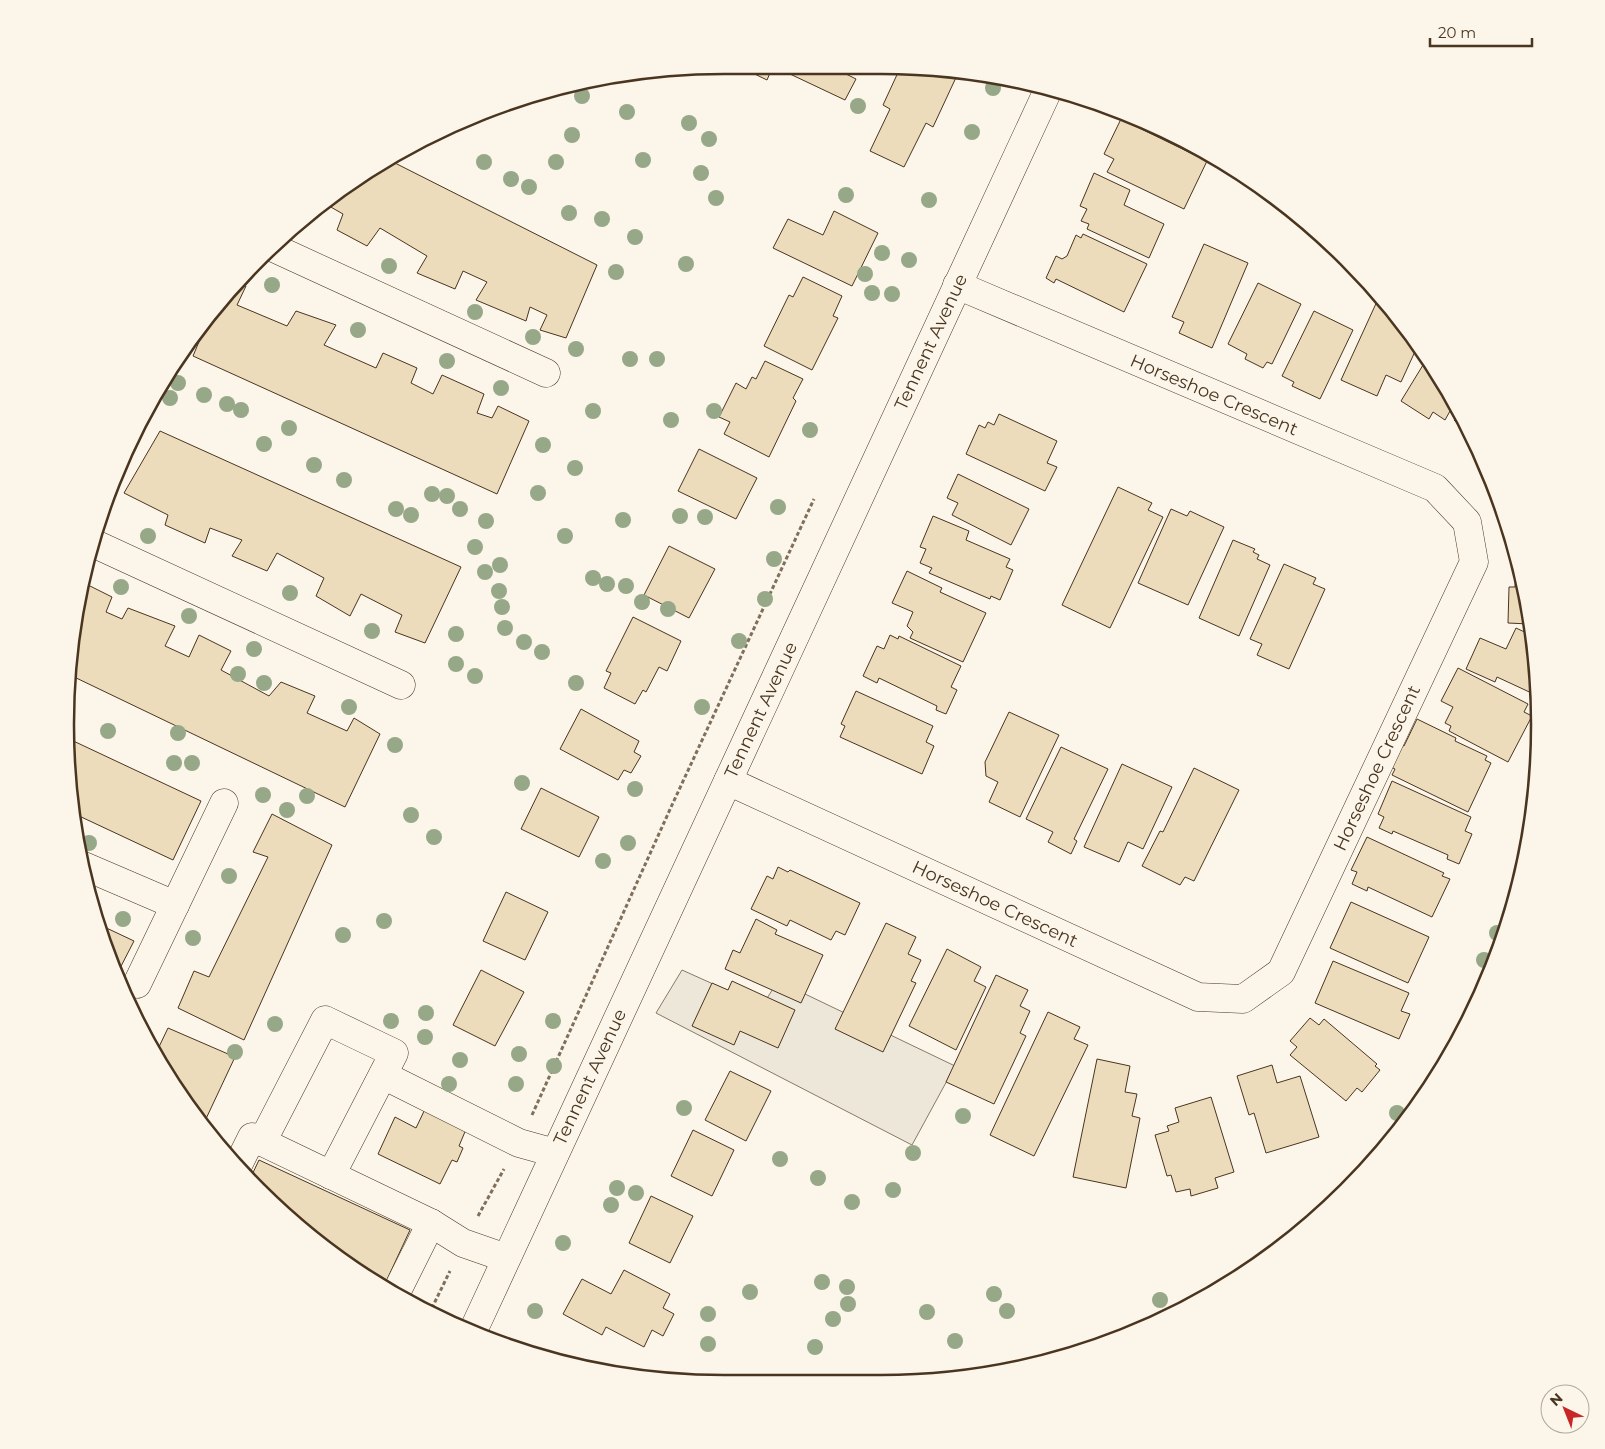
<svg xmlns="http://www.w3.org/2000/svg" width="1605" height="1449" font-family="Montserrat,sans-serif">
<style>
.parking{fill:#ede7d9;stroke:#887966}
.building{fill:#ecdcbc;stroke:#4a3520}
.lines{fill:none;stroke-linecap:round;stroke-linejoin:round}
.minor-casing{stroke:#4a3520;stroke-width:29}
.path{stroke:#7f6f5c;stroke-width:3;stroke-dasharray:4 2.5;stroke-linecap:butt}
.minor{stroke:#fbf6e9;stroke-width:28}
.tree{fill:#96a887}
.labels{text-anchor:middle;dominant-baseline:central;stroke-width:4;stroke-linejoin:round;paint-order:stroke}
.street-label{font-size:18px;fill:#4a3520;stroke:#fbf6e9}
.rim{fill:none;stroke:#4a3520;stroke-width:2.5}
</style>
<rect width="100%" height="100%" fill="#fbf6e9"/>
<polygon class="parking" points="682,970 762,1006 778,981 955,1066 912,1145 656,1013"/>
<g class="building">
<polygon points="736,65 847,66 844,73 856,79 845,100 773,66 767,80"/>
<polygon points="901,66 923,66 959,71 933,127 926,123 904,167 870,151 890,109 883,105"/>
<polygon points="1121,119 1207,161 1184,209 1107,172 1114,159 1104,154"/>
<polygon points="389,160 597,265 566,338 540,330 547,315 530,307 526,321 476,300 487,282 463,271 455,289 417,273 427,256 380,228 367,246 337,230 343,214 322,202"/>
<polygon points="1094,173 1130,190 1124,205 1164,224 1149,258 1087,229 1089,224 1081,221 1087,209 1080,206"/>
<polygon points="834,211 878,233 852,286 773,248 788,219 823,235"/>
<polygon points="1083,234 1147,264 1124,312 1056,279 1054,283 1046,278 1056,256 1062,259 1067,256 1076,235 1081,238"/>
<polygon points="1204,244 1248,263 1212,348 1179,333 1184,322 1172,317"/>
<polygon points="803,277 842,296 833,316 838,318 812,370 764,346 789,295 793,297"/>
<polygon points="1258,283 1301,304 1272,364 1267,362 1263,368 1245,359 1247,354 1228,344"/>
<polygon points="240,284 246,286 237,305 287,326 296,311 336,325 324,345 376,368 383,353 417,368 411,383 433,394 442,375 484,394 477,413 492,418 498,406 529,421 497,494 193,356 211,313"/>
<polygon points="1379,297 1404,323 1418,345 1401,382 1386,375 1377,396 1341,380"/>
<polygon points="1314,311 1353,330 1320,399 1292,386 1294,382 1282,376"/>
<polygon points="765,361 803,379 793,398 796,401 769,457 724,434 730,422 719,417 736,383 746,389 752,377 756,379"/>
<polygon points="1423,365 1430,369 1431,367 1454,404 1445,420 1433,412 1429,419 1401,401"/>
<polygon points="999,414 1057,441 1047,463 1057,467 1045,491 966,454 979,425 985,428 988,422 994,425"/>
<polygon points="1460,414 1472,433 1475,441 1454,420"/>
<polygon points="160,431 461,567 425,643 395,632 402,615 361,594 350,616 316,596 324,578 277,553 267,571 232,556 242,540 210,528 205,543 165,525 168,515 124,493"/>
<polygon points="699,449 757,478 736,519 678,491"/>
<polygon points="958,474 1029,509 1011,545 952,515 958,503 947,498"/>
<polygon points="1118,487 1152,503 1148,510 1163,517 1110,628 1062,605"/>
<polygon points="1171,509 1187,516 1190,511 1224,527 1188,605 1138,583"/>
<polygon points="933,516 969,531 966,540 1010,559 1006,567 1013,570 1000,600 991,596 990,599 929,573 932,568 920,563 926,549 920,547"/>
<polygon points="1233,540 1255,549 1253,552 1259,555 1257,559 1270,565 1239,636 1199,618"/>
<polygon points="669,546 715,569 689,618 644,595"/>
<polygon points="1284,564 1316,578 1313,584 1325,589 1289,669 1257,655 1262,644 1250,639"/>
<polygon points="907,571 942,588 940,592 986,613 963,662 910,638 913,632 907,626 913,612 892,603"/>
<polygon points="1516,574 1521,574 1529,624 1508,623 1509,587 1515,587"/>
<polygon points="86,584 112,597 106,612 122,619 128,608 175,626 165,646 189,657 199,635 231,651 221,670 269,696 281,682 315,696 307,713 347,731 354,718 380,734 345,807 70,675 77,604"/>
<polygon points="633,617 681,641 667,671 659,667 646,692 643,690 635,704 604,688 611,673 606,671"/>
<polygon points="1516,628 1531,635 1539,682 1538,696 1497,677 1495,682 1466,669 1480,638 1506,649"/>
<polygon points="890,635 898,639 899,636 961,666 951,687 957,690 946,714 936,710 937,706 879,678 877,683 863,676 877,646 884,649"/>
<polygon points="1458,668 1528,704 1524,712 1532,716 1508,762 1449,731 1451,726 1445,723 1453,707 1441,701"/>
<polygon points="856,691 933,726 926,742 934,746 922,774 840,737 845,726 841,724"/>
<polygon points="581,709 639,741 634,752 641,756 631,773 624,770 618,780 560,749"/>
<polygon points="1009,712 1059,735 1020,817 989,802 998,782 986,776 985,762"/>
<polygon points="1417,719 1456,738 1455,741 1487,756 1485,760 1491,763 1468,812 1392,775 1395,769 1385,764 1395,742 1404,746"/>
<polygon points="67,738 201,801 173,860 77,815"/>
<polygon points="1061,747 1108,769 1074,839 1077,841 1071,854 1048,842 1053,832 1026,819"/>
<polygon points="1122,764 1172,787 1143,849 1128,842 1119,862 1084,847"/>
<polygon points="1194,768 1239,790 1194,881 1185,877 1180,885 1142,866 1160,831 1163,832"/>
<polygon points="1392,781 1471,817 1465,831 1472,834 1459,864 1447,859 1448,855 1393,831 1392,834 1379,828 1384,817 1378,814"/>
<polygon points="541,788 599,817 579,857 521,829"/>
<polygon points="272,814 332,845 244,1040 178,1008 194,971 209,977 268,857 253,852"/>
<polygon points="1367,837 1444,873 1442,876 1450,879 1432,917 1368,887 1367,891 1352,884 1357,872 1351,870"/>
<polygon points="778,867 788,872 790,870 860,903 845,935 836,931 831,940 790,920 787,926 751,909 767,876 773,879"/>
<polygon points="506,892 548,912 525,960 483,941"/>
<polygon points="1351,902 1429,937 1408,983 1330,948"/>
<polygon points="756,919 777,930 775,934 823,955 801,1003 725,969 733,950 740,953"/>
<polygon points="886,923 916,937 908,954 921,960 911,981 916,983 883,1052 835,1029"/>
<polygon points="98,924 134,941 117,974"/>
<polygon points="947,949 981,967 974,981 986,987 956,1050 909,1026"/>
<polygon points="1333,961 1409,993 1401,1011 1410,1014 1399,1039 1315,1003"/>
<polygon points="481,970 524,992 495,1046 453,1025"/>
<polygon points="996,975 1028,990 1020,1006 1030,1011 1020,1033 1026,1036 994,1104 946,1082"/>
<polygon points="732,981 795,1010 778,1048 740,1031 734,1045 692,1026 712,983 728,990"/>
<polygon points="1048,1012 1080,1027 1074,1039 1088,1045 1034,1156 990,1135"/>
<polygon points="1310,1018 1319,1025 1324,1019 1377,1064 1375,1066 1380,1070 1362,1092 1357,1088 1346,1101 1290,1055 1297,1047 1290,1041"/>
<polygon points="168,1028 235,1057 204,1123 157,1051"/>
<polygon points="1097,1059 1130,1066 1125,1092 1137,1094 1132,1116 1140,1118 1126,1188 1073,1177"/>
<polygon points="1272,1065 1277,1083 1300,1076 1319,1137 1266,1153 1254,1113 1249,1115 1237,1076"/>
<polygon points="730,1071 771,1091 746,1141 705,1120"/>
<polygon points="1211,1097 1234,1172 1215,1178 1218,1188 1191,1196 1190,1189 1176,1192 1171,1175 1167,1176 1155,1135 1169,1131 1167,1126 1179,1122 1175,1108"/>
<polygon points="426,1107 467,1127 459,1146 463,1148 457,1162 452,1160 440,1184 378,1154 395,1117 416,1128"/>
<polygon points="693,1130 734,1150 712,1196 671,1176"/>
<polygon points="259,1160 410,1230 384,1286 323,1248 250,1179"/>
<polygon points="651,1196 693,1216 670,1263 629,1243"/>
<polygon points="624,1270 670,1294 663,1308 674,1314 663,1336 652,1330 644,1347 606,1327 602,1335 563,1314 582,1279 611,1294"/>
</g>
<g class="lines">
<defs>
<g id="minor">
<polyline points="276,249 546,373"/>
<polyline points="95,544 401,685"/>
<polyline points="728,781 1198,997 1243,999 1281,972 1474,562 1467,522 1435,488 957,285"/>
<polyline points="84,866 175,905"/>
<polyline points="137,984 224,803"/>
<polyline points="383,1075 519,1143 555,1153"/>
<polyline points="262,1142 325,1020 394,1053 331,1175"/>
<polyline points="237,1167 252,1137 431,1223 463,1243 506,1258"/>
<polyline points="396,1293 431,1223"/>
<polyline points="473,1331 1049,88"/>
</g>
</defs>
<use href="#minor" class="minor-casing"/>
<g class="path">
<polyline points="532,1115 672,805 814,499"/>
<polyline points="478,1216 504,1169"/>
<polyline points="429,1314 450,1271"/>
</g>
<use href="#minor" class="minor"/>
</g>
<g class="tree">
<circle cx="993" cy="88" r="8"/>
<circle cx="582" cy="96" r="8"/>
<circle cx="858" cy="106" r="8"/>
<circle cx="627" cy="112" r="8"/>
<circle cx="689" cy="123" r="8"/>
<circle cx="972" cy="132" r="8"/>
<circle cx="572" cy="135" r="8"/>
<circle cx="709" cy="139" r="8"/>
<circle cx="643" cy="160" r="8"/>
<circle cx="484" cy="162" r="8"/>
<circle cx="556" cy="162" r="8"/>
<circle cx="701" cy="173" r="8"/>
<circle cx="511" cy="179" r="8"/>
<circle cx="529" cy="187" r="8"/>
<circle cx="846" cy="195" r="8"/>
<circle cx="716" cy="198" r="8"/>
<circle cx="929" cy="200" r="8"/>
<circle cx="569" cy="213" r="8"/>
<circle cx="602" cy="219" r="8"/>
<circle cx="635" cy="237" r="8"/>
<circle cx="882" cy="253" r="8"/>
<circle cx="909" cy="260" r="8"/>
<circle cx="686" cy="264" r="8"/>
<circle cx="389" cy="266" r="8"/>
<circle cx="616" cy="272" r="8"/>
<circle cx="865" cy="274" r="8"/>
<circle cx="272" cy="285" r="8"/>
<circle cx="872" cy="293" r="8"/>
<circle cx="892" cy="294" r="8"/>
<circle cx="475" cy="312" r="8"/>
<circle cx="358" cy="330" r="8"/>
<circle cx="533" cy="337" r="8"/>
<circle cx="576" cy="349" r="8"/>
<circle cx="630" cy="359" r="8"/>
<circle cx="657" cy="359" r="8"/>
<circle cx="447" cy="361" r="8"/>
<circle cx="178" cy="383" r="8"/>
<circle cx="501" cy="388" r="8"/>
<circle cx="204" cy="395" r="8"/>
<circle cx="170" cy="398" r="8"/>
<circle cx="227" cy="404" r="8"/>
<circle cx="241" cy="410" r="8"/>
<circle cx="593" cy="411" r="8"/>
<circle cx="714" cy="411" r="8"/>
<circle cx="671" cy="420" r="8"/>
<circle cx="289" cy="428" r="8"/>
<circle cx="810" cy="430" r="8"/>
<circle cx="264" cy="444" r="8"/>
<circle cx="543" cy="445" r="8"/>
<circle cx="314" cy="465" r="8"/>
<circle cx="575" cy="468" r="8"/>
<circle cx="344" cy="480" r="8"/>
<circle cx="538" cy="493" r="8"/>
<circle cx="432" cy="494" r="8"/>
<circle cx="447" cy="496" r="8"/>
<circle cx="778" cy="507" r="8"/>
<circle cx="396" cy="509" r="8"/>
<circle cx="460" cy="509" r="8"/>
<circle cx="411" cy="515" r="8"/>
<circle cx="680" cy="516" r="8"/>
<circle cx="705" cy="517" r="8"/>
<circle cx="623" cy="520" r="8"/>
<circle cx="486" cy="521" r="8"/>
<circle cx="148" cy="536" r="8"/>
<circle cx="565" cy="536" r="8"/>
<circle cx="475" cy="547" r="8"/>
<circle cx="774" cy="559" r="8"/>
<circle cx="500" cy="565" r="8"/>
<circle cx="485" cy="572" r="8"/>
<circle cx="593" cy="578" r="8"/>
<circle cx="607" cy="584" r="8"/>
<circle cx="626" cy="586" r="8"/>
<circle cx="121" cy="587" r="8"/>
<circle cx="499" cy="591" r="8"/>
<circle cx="290" cy="593" r="8"/>
<circle cx="765" cy="599" r="8"/>
<circle cx="642" cy="602" r="8"/>
<circle cx="502" cy="607" r="8"/>
<circle cx="668" cy="609" r="8"/>
<circle cx="189" cy="616" r="8"/>
<circle cx="505" cy="628" r="8"/>
<circle cx="372" cy="631" r="8"/>
<circle cx="456" cy="634" r="8"/>
<circle cx="739" cy="641" r="8"/>
<circle cx="524" cy="642" r="8"/>
<circle cx="254" cy="649" r="8"/>
<circle cx="542" cy="652" r="8"/>
<circle cx="456" cy="664" r="8"/>
<circle cx="238" cy="674" r="8"/>
<circle cx="475" cy="676" r="8"/>
<circle cx="264" cy="683" r="8"/>
<circle cx="576" cy="683" r="8"/>
<circle cx="349" cy="707" r="8"/>
<circle cx="702" cy="707" r="8"/>
<circle cx="108" cy="731" r="8"/>
<circle cx="178" cy="733" r="8"/>
<circle cx="395" cy="745" r="8"/>
<circle cx="174" cy="763" r="8"/>
<circle cx="192" cy="763" r="8"/>
<circle cx="522" cy="783" r="8"/>
<circle cx="635" cy="789" r="8"/>
<circle cx="263" cy="795" r="8"/>
<circle cx="307" cy="796" r="8"/>
<circle cx="287" cy="810" r="8"/>
<circle cx="411" cy="815" r="8"/>
<circle cx="434" cy="837" r="8"/>
<circle cx="89" cy="843" r="8"/>
<circle cx="628" cy="843" r="8"/>
<circle cx="603" cy="861" r="8"/>
<circle cx="229" cy="876" r="8"/>
<circle cx="123" cy="919" r="8"/>
<circle cx="384" cy="921" r="8"/>
<circle cx="1497" cy="933" r="8"/>
<circle cx="343" cy="935" r="8"/>
<circle cx="193" cy="938" r="8"/>
<circle cx="1484" cy="960" r="8"/>
<circle cx="426" cy="1013" r="8"/>
<circle cx="391" cy="1021" r="8"/>
<circle cx="553" cy="1021" r="8"/>
<circle cx="275" cy="1024" r="8"/>
<circle cx="425" cy="1037" r="8"/>
<circle cx="235" cy="1052" r="8"/>
<circle cx="519" cy="1054" r="8"/>
<circle cx="460" cy="1060" r="8"/>
<circle cx="554" cy="1066" r="8"/>
<circle cx="449" cy="1084" r="8"/>
<circle cx="516" cy="1084" r="8"/>
<circle cx="684" cy="1108" r="8"/>
<circle cx="1397" cy="1113" r="8"/>
<circle cx="963" cy="1116" r="8"/>
<circle cx="913" cy="1153" r="8"/>
<circle cx="780" cy="1159" r="8"/>
<circle cx="818" cy="1178" r="8"/>
<circle cx="617" cy="1188" r="8"/>
<circle cx="893" cy="1190" r="8"/>
<circle cx="636" cy="1193" r="8"/>
<circle cx="852" cy="1202" r="8"/>
<circle cx="611" cy="1205" r="8"/>
<circle cx="563" cy="1243" r="8"/>
<circle cx="822" cy="1282" r="8"/>
<circle cx="847" cy="1287" r="8"/>
<circle cx="750" cy="1292" r="8"/>
<circle cx="994" cy="1294" r="8"/>
<circle cx="1160" cy="1300" r="8"/>
<circle cx="848" cy="1304" r="8"/>
<circle cx="535" cy="1311" r="8"/>
<circle cx="1007" cy="1311" r="8"/>
<circle cx="927" cy="1312" r="8"/>
<circle cx="708" cy="1314" r="8"/>
<circle cx="833" cy="1319" r="8"/>
<circle cx="955" cy="1341" r="8"/>
<circle cx="708" cy="1344" r="8"/>
<circle cx="815" cy="1347" r="8"/>
</g>
<g class="labels">
<g class="street-label">
<text transform="translate(931 342) rotate(-65)">Tennent Avenue</text>
<text transform="translate(1214 395) rotate(23)">Horseshoe Crescent</text>
<text transform="translate(761 710) rotate(-65)">Tennent Avenue</text>
<text transform="translate(1377 768) rotate(-65)">Horseshoe Crescent</text>
<text transform="translate(995 904) rotate(25)">Horseshoe Crescent</text>
<text transform="translate(590 1077) rotate(-65)">Tennent Avenue</text>
</g>
</g>
<path d="M0 0H1605V1449H0ZM724 74H881A650 650 0 0 1 1531 724V725A650 650 0 0 1 881 1375H724A650 650 0 0 1 74 725V724A650 650 0 0 1 724 74Z" fill="#fbf6e9" fill-rule="evenodd"/>
<path class="rim" d="M724 74H881A650 650 0 0 1 1531 724V725A650 650 0 0 1 881 1375H724A650 650 0 0 1 74 725V724A650 650 0 0 1 724 74Z"/>
<g transform="translate(1565 1409) rotate(317)"><circle r="24" fill="#fbf6e9" stroke="#b4a999"/>
<path d="M0-4L9 19L0 12L-9 19Z" fill="#c62828"/>
<text y="-8" font-size="14" font-weight="bold" text-anchor="middle" fill="#4a3520">N</text>
</g>
<path d="M1430 38v8h102v-8" fill="none" stroke="#4a3520" stroke-width="2.5"/>
<text x="1438" y="38" font-size="15" fill="#4a3520" stroke="#fbf6e9" stroke-width="4" paint-order="stroke">20 m</text>
</svg>
